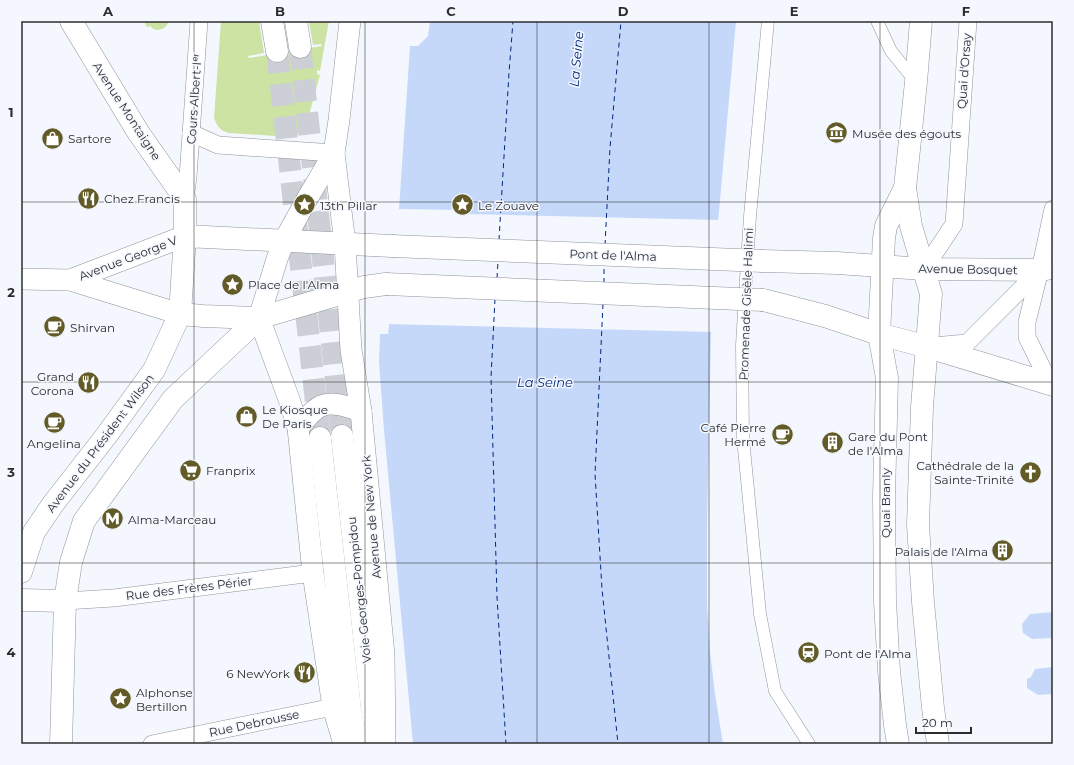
<svg xmlns="http://www.w3.org/2000/svg" width="1074" height="765" font-family="Montserrat,sans-serif">
<style>
.green{fill:#cce3a4}
.water{fill:#c6d8f9}
.pier{fill:#f4f8fe}
.lines{fill:none;stroke-linecap:round;stroke-linejoin:round}
.ferry{stroke:#00267e;stroke-width:1;stroke-dasharray:5 4;stroke-linecap:butt}
.primary-tunnel{stroke:#cccfd5;stroke-width:22;stroke-dasharray:22 11;stroke-linecap:butt}
.pedestrian-casing{stroke:#8f939a;stroke-width:13}
.minor-casing{stroke:#8f939a;stroke-width:18}
.tertiary-casing{stroke:#8f939a;stroke-width:22}
.secondary-casing{stroke:#8f939a;stroke-width:23}
.primary-casing{stroke:#8f939a;stroke-width:23}
.pedestrian{stroke:#fff;stroke-width:12}
.minor{stroke:#fff;stroke-width:17}
.tertiary{stroke:#fff;stroke-width:21}
.secondary{stroke:#fff;stroke-width:22}
.primary{stroke:#fff;stroke-width:22}
.primary-bridge-casing{stroke:#8f939a;stroke-width:23;stroke-linecap:butt}
.primary-bridge{stroke:#fff;stroke-width:22}
.grid{fill:none;stroke:#2b2c2f;stroke-width:1;stroke-opacity:0.55}
.labels{text-anchor:middle;dominant-baseline:central;stroke-width:3;stroke-linejoin:round;paint-order:stroke}
.street-label{font-size:12px;fill:#2b2c2f;stroke:#f4f8fe}
.poi-label{font-size:12px;fill:#2b2c2f;stroke:#f4f8fe;text-anchor:start}
.water-label{font-size:13px;font-style:italic;fill:#00267e;stroke:#f4f8fe}
.neatline{fill:none;stroke:#2b2c2f;stroke-width:1.5}
.grid-label{font-size:13px;text-anchor:middle;font-weight:bold;fill:#2b2c2f}
</style>
<rect width="100%" height="100%" fill="#f4f8fe"/>
<g class="green">
<path d="M144,21H171L169,22C165,30 156,33 150,26L147,27Z"/>
<path d="M221,21H259L264,53L248,56L249,58L322,46L321,44L313,45L309,21H329L320,71L317,70V74L320,75L306,126C302,132 298,135 291,137L229,133C220,131 217,126 214,118Z"/>
</g>
<g class="water">
<polygon points="430,21 736,21 718,223 711,336 707,527 707,604 710,651 715,694 723,744 413,744 384,430 379,362 380,334 388,334 389,325 399,209 410,46 418,46 428,36"/>
<polygon points="1053,612 1053,638 1032,639 1023,633 1022,624 1030,614"/>
<polygon points="1053,667 1053,694 1038,695 1027,688 1027,679 1031,677 1035,669"/>
</g>
<polygon class="pier" points="464,201 464,214 720,220 713,332 387,324 397,209 463,210"/>
<g class="lines">
<g class="ferry">
<polyline points="499,240 509,73 513,21"/>
<polyline points="605,245 610,148 621,21"/>
<polyline points="497,278 498,261"/>
<polyline points="604,283 604,266"/>
<polyline points="495,299 491,377 497,597 506,744"/>
<polyline points="603,304 595,474 602,589 618,744"/>
</g>
<g class="primary-tunnel">
<polyline points="300,47 342,436"/>
<polyline points="277,51 320,438"/>
</g>
<defs>
<g id="pedestrian">
<polyline points="768,21 750,216 746,279 742,345 743,438 760,614 775,691 809,744"/>
<polyline points="877,21 891,51 916,82"/>
</g>
<g id="minor">
<polyline points="191,133 218,145 334,153"/>
<polyline points="185,199 188,177 199,21"/>
<polyline points="924,269 954,224 968,21"/>
<polyline points="933,346 967,343 1040,270"/>
<polyline points="1050,384 1027,337 1027,322 1040,270 1053,209"/>
<polyline points="65,601 114,598 313,573"/>
<polyline points="152,744 333,707"/>
</g>
<g id="tertiary">
<polyline points="350,21 339,120 334,153 345,244 351,350 361,411 384,655 385,744"/>
<polyline points="334,153 307,199 284,241 277,259 259,318 290,402 298,428 313,573 333,707 344,744"/>
<polyline points="21,279 70,280 180,314"/>
<polyline points="70,280 185,236"/>
<path d="M298,428C304,421 312,410 321,406C333,401 348,407 361,411"/>
</g>
<g id="secondary">
<polyline points="71,21 138,132 185,199 185,236"/>
<polyline points="180,314 203,316 259,318"/>
<polyline points="21,600 65,601"/>
</g>
<g id="primary">
<polyline points="272,21 277,51"/>
<polyline points="296,21 300,47"/>
<polyline points="921,21 916,82 905,188 911,226 931,294 922,407 918,525 923,602 933,708 938,744"/>
<polyline points="763,261 837,263 924,269 1040,270 1053,268"/>
<polyline points="763,300 825,316 879,334 928,347 1053,385"/>
<polyline points="342,436 372,708 378,744"/>
<polyline points="320,438 350,709 356,744"/>
<polyline points="21,572 34,532 53,504 106,436 154,370 180,314 185,236 392,246"/>
<polyline points="61,744 65,601 71,562 84,521 173,399 259,318 364,287 386,284"/>
<polyline points="898,744 895,725 889,671 885,602 884,496 887,378 879,334 884,238 886,226 905,188"/>
</g>
</defs>
<use href="#pedestrian" class="pedestrian-casing"/>
<use href="#minor" class="minor-casing"/>
<use href="#tertiary" class="tertiary-casing"/>
<use href="#secondary" class="secondary-casing"/>
<use href="#primary" class="primary-casing"/>
<use href="#pedestrian" class="pedestrian"/>
<use href="#minor" class="minor"/>
<use href="#tertiary" class="tertiary"/>
<use href="#secondary" class="secondary"/>
<use href="#primary" class="primary"/>
<defs>
<g id="primary-bridge">
<polyline points="392,246 763,261"/>
<polyline points="386,284 763,300"/>
</g>
</defs>
<use href="#primary-bridge" class="primary-bridge-casing"/>
<use href="#primary-bridge" class="primary-bridge"/>
</g>
<path class="grid" d="M194,21V744M365,21V744M537,21V744M709,21V744M880,21V744M21,202H1053M21,382H1053M21,563H1053"/>
<defs>
<symbol id="museum-disc" viewBox="-11 -11 22 22"><circle r="9.5" fill="#625b27" stroke="#f4f8fe"/><path d="M0-6L6-3V-2H-6V-3ZM-5-1h2V3h-2ZM-1-1h2V3h-2ZM3-1h2V3H3ZM-6 4H6V6H-6Z" fill="#fff"/></symbol>
<symbol id="shop-disc" viewBox="-11 -11 22 22"><circle r="9.5" fill="#625b27" stroke="#f4f8fe"/><path d="M-5-2.5h2.3a2.7 3.5 0 0 1 5.4 0H5L5.5 6h-11ZM-1.5-2.5h3a1.5 2.3 0 0 0-3 0Z" fill="#fff"/></symbol>
<symbol id="restaurant-disc" viewBox="-11 -11 22 22"><circle r="9.5" fill="#625b27" stroke="#f4f8fe"/><path d="M-5-6h1v4h1v-4h1v4h1v-4h1v5L-1.5 .5V6h-2V.5L-5-1ZM5-6V6H3V1.5H1.5Q1.5-4 5-6Z" fill="#fff"/></symbol>
<symbol id="sight-disc" viewBox="-11 -11 22 22"><circle r="9.5" fill="#625b27" stroke="#f4f8fe"/><path d="M0-6L1.8-2.2L6-1.7L2.9 1.2L3.7 5.4L0 3.3L-3.7 5.4L-2.9 1.2L-6-1.7L-1.8-2.2Z" fill="#fff"/></symbol>
<symbol id="cafe-disc" viewBox="-11 -11 22 22"><circle r="9.5" fill="#625b27" stroke="#f4f8fe"/><path d="M-5.5-4.5H6V0H3Q3 3.5 0 3.5H-2.5Q-5.5 3.5-5.5 0ZM3-3.2v2h1.7v-2ZM-6 4.5H4V6H-6Z" fill="#fff"/></symbol>
<symbol id="building-disc" viewBox="-11 -11 22 22"><circle r="9.5" fill="#625b27" stroke="#f4f8fe"/><path d="M-4-6H4V6H1V3H-1V6H-4ZM-2.5-4.3h1.7v1.8h-1.7ZM.8-4.3h1.7v1.8H.8ZM-2.5-1h1.7V.8h-1.7ZM.8-1h1.7V.8H.8Z" fill="#fff"/></symbol>
<symbol id="supermarket-disc" viewBox="-11 -11 22 22"><circle r="9.5" fill="#625b27" stroke="#f4f8fe"/><path d="M-6-5.5h2.5l.6 2H6L4.5 2H-2.5L-4.4-4H-6ZM-1.5 3.2a1.3 1.3 0 1 0 .1 0ZM3 3.2a1.3 1.3 0 1 0 .1 0Z" fill="#fff"/></symbol>
<symbol id="church-disc" viewBox="-11 -11 22 22"><circle r="9.5" fill="#625b27" stroke="#f4f8fe"/><path d="M-1.2-6h2.4v3.5h3.3v2.4h-3.3V6h-2.4V-.1h-3.3v-2.4h3.3Z" fill="#fff"/></symbol>
<symbol id="metro-disc" viewBox="-11 -11 22 22"><circle r="9.5" fill="#625b27" stroke="#f4f8fe"/><path d="M-5.5 5V-5H-3L0 0L3-5H5.5V5H3V-.5L0 4L-3-.5V5Z" fill="#fff"/></symbol>
<symbol id="station-disc" viewBox="-11 -11 22 22"><circle r="9.5" fill="#625b27" stroke="#f4f8fe"/><path d="M-3-6H3Q5-6 5-4V2Q5 4 3 4L4.5 6H3L1.5 4h-3L-3 6H-4.5L-3 4Q-5 4-5 2V-4Q-5-6-3-6ZM-3.5-4v3h7v-3ZM-3.5 1v1.5H-2V1ZM2 1v1.5H3.5V1Z" fill="#fff"/></symbol>
</defs>
<g fill-rule="evenodd">
<use href="#museum-disc" x="824" y="120" width="25" height="25"/>
<use href="#shop-disc" x="40" y="126" width="25" height="25"/>
<use href="#restaurant-disc" x="76" y="186" width="25" height="25"/>
<use href="#sight-disc" x="292" y="192" width="25" height="25"/>
<use href="#sight-disc" x="450" y="192" width="25" height="25"/>
<use href="#sight-disc" x="220" y="272" width="25" height="25"/>
<use href="#cafe-disc" x="42" y="314" width="25" height="25"/>
<use href="#restaurant-disc" x="76" y="370" width="25" height="25"/>
<use href="#shop-disc" x="234" y="404" width="25" height="25"/>
<use href="#cafe-disc" x="42" y="410" width="25" height="25"/>
<use href="#cafe-disc" x="770" y="422" width="25" height="25"/>
<use href="#building-disc" x="820" y="430" width="25" height="25"/>
<use href="#supermarket-disc" x="178" y="458" width="25" height="25"/>
<use href="#church-disc" x="1018" y="460" width="25" height="25"/>
<use href="#metro-disc" x="100" y="506" width="25" height="25"/>
<use href="#building-disc" x="990" y="538" width="25" height="25"/>
<use href="#station-disc" x="796" y="640" width="25" height="25"/>
<use href="#restaurant-disc" x="292" y="660" width="25" height="25"/>
<use href="#sight-disc" x="108" y="686" width="25" height="25"/>
</g>
<g class="labels">
<g class="street-label">
<text transform="translate(964 71) rotate(-86)">Quai d'Orsay</text>
<text transform="translate(194 99) rotate(-86)">Cours Albert-Iᵉʳ</text>
<text transform="translate(127 111) rotate(57)">Avenue Montaigne</text>
<text transform="translate(613 255) rotate(2)">Pont de l'Alma</text>
<text transform="translate(128 258) rotate(-21)">Avenue George V</text>
<text transform="translate(968 269) rotate(1)">Avenue Bosquet</text>
<text transform="translate(746 304) rotate(-88)">Promenade Gisèle Halimi</text>
<text transform="translate(100 443) rotate(-53)">Avenue du Président Wilson</text>
<text transform="translate(885 503) rotate(-90)">Quai Branly</text>
<text transform="translate(371 517) rotate(-95)">Avenue de New York</text>
<text transform="translate(189 588) rotate(-7)">Rue des Frères Périer</text>
<text transform="translate(359 590) rotate(-96)">Voie Georges-Pompidou</text>
<text transform="translate(254 723) rotate(-12)">Rue Debrousse</text>
</g>
<g class="poi-label">
<text x="852" y="133">Musée des égouts</text>
<text x="68" y="138">Sartore</text>
<text x="104" y="198">Chez Francis</text>
<text x="320" y="205">13th Pillar</text>
<text x="478" y="205">Le Zouave</text>
<text x="248" y="284">Place de l'Alma</text>
<text x="70" y="327">Shirvan</text>
<text x="74" y="376" text-anchor="end">Grand<tspan x="74" dy="14">Corona</tspan></text>
<text x="262" y="409">Le Kiosque<tspan x="262" dy="14">De Paris</tspan></text>
<text x="766" y="427" text-anchor="end">Café Pierre<tspan x="766" dy="14">Hermé</tspan></text>
<text x="848" y="436">Gare du Pont<tspan x="848" dy="14">de l'Alma</tspan></text>
<text x="54" y="443" text-anchor="middle">Angelina</text>
<text x="1014" y="465" text-anchor="end">Cathédrale de la<tspan x="1014" dy="14">Sainte-Trinité</tspan></text>
<text x="206" y="470">Franprix</text>
<text x="128" y="519">Alma-Marceau</text>
<text x="988" y="551" text-anchor="end">Palais de l'Alma</text>
<text x="824" y="653">Pont de l'Alma</text>
<text x="290" y="673" text-anchor="end">6 NewYork</text>
<text x="136" y="692">Alphonse<tspan x="136" dy="14">Bertillon</tspan></text>
</g>
<g class="water-label">
<text transform="translate(576 59) rotate(-85)">La Seine</text>
<text x="545" y="382">La Seine</text>
</g>
</g>
<rect width="1074" height="765" fill="none" stroke="#f4f8fe" stroke-width="44"/>
<path d="M916 727v6h55v-6" fill="none" stroke="#2b2c2f" stroke-width="2"/>
<text x="922" y="727" font-size="12" fill="#2b2c2f" stroke="#f4f8fe" stroke-width="3" paint-order="stroke">20 m</text>
<rect x="22" y="22" width="1030" height="721" class="neatline"/>
<g class="grid-label">
<text x="108" y="16">A</text>
<text x="280" y="16">B</text>
<text x="451" y="16">C</text>
<text x="623" y="16">D</text>
<text x="794" y="16">E</text>
<text x="966" y="16">F</text>
<text x="11" y="117">1</text>
<text x="11" y="297">2</text>
<text x="11" y="477">3</text>
<text x="11" y="657">4</text>
</g>
</svg>
